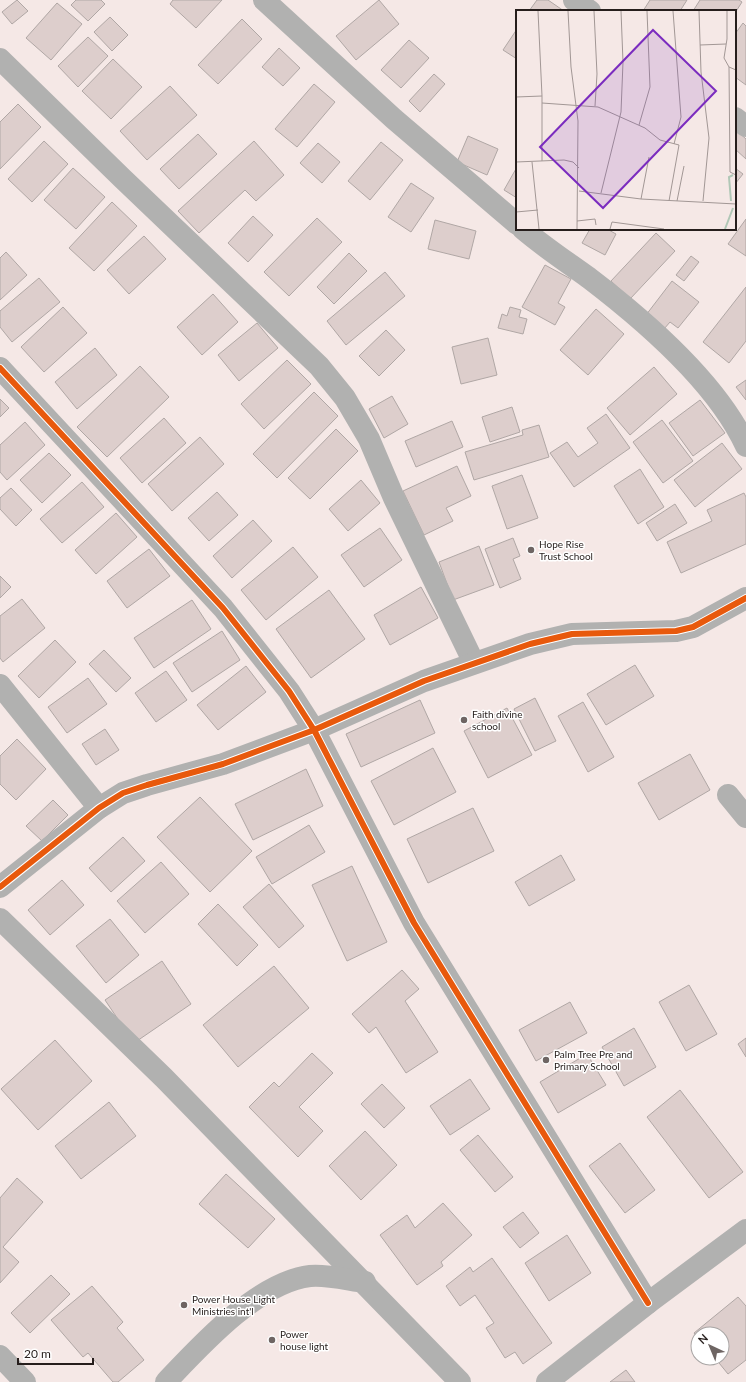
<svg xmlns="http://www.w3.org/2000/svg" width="746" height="1382" font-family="Lato,sans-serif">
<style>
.building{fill:#ddcecc;stroke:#b0a7a5}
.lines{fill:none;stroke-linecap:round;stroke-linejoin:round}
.minor{stroke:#b1b1b0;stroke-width:22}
.cycleway-casing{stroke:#fff;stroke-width:8}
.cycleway{stroke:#e8590c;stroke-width:6}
.poi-dot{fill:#6e6563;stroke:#fff;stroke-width:1.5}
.labels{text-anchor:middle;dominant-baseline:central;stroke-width:3;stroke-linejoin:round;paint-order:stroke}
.poi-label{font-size:10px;fill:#261e1c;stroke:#fff;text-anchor:start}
.inset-river{fill:none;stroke:#b0c7b6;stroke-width:2}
.inset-road{fill:none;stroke:#a29795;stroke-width:1}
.view{fill:#7b2cbf;fill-opacity:0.15;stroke:#7b2cbf;stroke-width:2}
.inset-edge{fill:none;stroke:#261e1c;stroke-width:2}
</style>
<rect width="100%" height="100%" fill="#f5e8e6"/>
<g class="building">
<polygon points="17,0 28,11 12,24 2,12"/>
<polygon points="76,0 101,0 105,4 88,21 71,5"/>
<polygon points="173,0 222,0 196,28 170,4"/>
<polygon points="379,0 399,24 356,60 336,36"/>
<polygon points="537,0 548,0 564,11 529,11"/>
<polygon points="650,0 687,0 680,11 643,11"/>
<polygon points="700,0 739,0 742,2 735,13 735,11 693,11"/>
<polygon points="57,3 82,24 51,60 26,38"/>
<polygon points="110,17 128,35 112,51 94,32"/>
<polygon points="242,19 262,39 218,84 198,65"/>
<polygon points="743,23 746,26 746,85 735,77 735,34"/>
<polygon points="517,29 517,59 503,50"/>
<polygon points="88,37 108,56 78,87 58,66"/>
<polygon points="409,40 429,58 401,88 381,70"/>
<polygon points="279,48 300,68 283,86 262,67"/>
<polygon points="113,59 142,87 111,119 82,91"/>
<polygon points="434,74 445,84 420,112 409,101"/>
<polygon points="314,84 335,102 297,147 275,129"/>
<polygon points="170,86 197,115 147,160 120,131"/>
<polygon points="18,104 41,127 0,169 0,122"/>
<polygon points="735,129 746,139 746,159 735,149"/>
<polygon points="198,134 217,154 179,189 160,169"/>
<polygon points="468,136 498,149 487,175 457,162"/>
<polygon points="44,141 68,164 32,202 8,179"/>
<polygon points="254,141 284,175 256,201 245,190 199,233 178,211"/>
<polygon points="381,142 403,160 370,200 348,181"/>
<polygon points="318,143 340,162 322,183 300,163"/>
<polygon points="517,167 517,198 504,190"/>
<polygon points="73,168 105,197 76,229 44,200"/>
<polygon points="735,168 743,174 735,184"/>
<polygon points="411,183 434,198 411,232 388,217"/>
<polygon points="112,202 137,226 94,271 69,248"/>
<polygon points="253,216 273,235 248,262 228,243"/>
<polygon points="317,218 342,242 289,296 264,272"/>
<polygon points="746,219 746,256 728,244"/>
<polygon points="435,220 476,231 469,259 428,249"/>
<polygon points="590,229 607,229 616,234 605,255 582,243"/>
<polygon points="656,233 675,251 630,299 611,281"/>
<polygon points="144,236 166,259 129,294 107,270"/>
<polygon points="6,252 27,275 0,300 0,258"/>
<polygon points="349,253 367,271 334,304 317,287"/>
<polygon points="691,256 699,262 684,281 676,275"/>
<polygon points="545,265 571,279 558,303 565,307 555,325 522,307"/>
<polygon points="385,272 405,296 346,345 327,321"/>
<polygon points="39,278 60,302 12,342 0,327 0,311"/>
<polygon points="672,281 699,302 678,328 670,322 664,329 646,315"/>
<polygon points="746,287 746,341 729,363 703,342"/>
<polygon points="213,294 238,322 202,355 177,327"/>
<polygon points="63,307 87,333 44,372 21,347"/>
<polygon points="510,307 521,310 519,317 527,319 523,334 498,328 502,314 507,316"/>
<polygon points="596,309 624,334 588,375 560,350"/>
<polygon points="257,323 278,348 239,381 218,355"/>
<polygon points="386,330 405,350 379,376 359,356"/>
<polygon points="488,338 497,375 461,384 452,347"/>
<polygon points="95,348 117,375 77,409 55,382"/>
<polygon points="287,360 311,384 264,429 241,404"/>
<polygon points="140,366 169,397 107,457 77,427"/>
<polygon points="654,367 677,394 630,435 607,408"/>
<polygon points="746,380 746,400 736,387"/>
<polygon points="314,392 338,416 277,478 253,454"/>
<polygon points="392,396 408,424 384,438 369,409"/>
<polygon points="0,399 9,408 0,417"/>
<polygon points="700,400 725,433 693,456 669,423"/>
<polygon points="512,407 520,432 490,442 482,417"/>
<polygon points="606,414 630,448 574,487 550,453 567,442 578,457 598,443 587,428"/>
<polygon points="164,418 186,443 142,483 120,458"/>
<polygon points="662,420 693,461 663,483 633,442"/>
<polygon points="452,421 463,447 416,467 405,441"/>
<polygon points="25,422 45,445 7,480 0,472 0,445"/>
<polygon points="539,425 549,457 474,480 465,452 523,435 522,430"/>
<polygon points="336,429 358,451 310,499 288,478"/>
<polygon points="200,437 224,464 172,511 148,484"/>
<polygon points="722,443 742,469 695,507 674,480"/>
<polygon points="49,453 71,475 42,503 20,480"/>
<polygon points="457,466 471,496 446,508 453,521 424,535 403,491"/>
<polygon points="640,469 664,507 638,524 614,486"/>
<polygon points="522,475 538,518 507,529 492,486"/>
<polygon points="361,480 380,503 348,531 329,509"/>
<polygon points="82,482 104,507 62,543 40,519"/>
<polygon points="11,488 32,510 16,526 0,509 0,498"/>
<polygon points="217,492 238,515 209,541 188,518"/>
<polygon points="744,493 746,497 746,544 681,573 667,542 712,521 707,510"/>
<polygon points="675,504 687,523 657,541 646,523"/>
<polygon points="116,513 137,537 96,574 75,550"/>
<polygon points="253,520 272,541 232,578 213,556"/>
<polygon points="380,528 402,560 364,587 341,555"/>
<polygon points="513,538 520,556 513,559 521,579 500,588 485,549"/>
<polygon points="479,546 494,585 453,600 439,562"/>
<polygon points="293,547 318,577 266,620 241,590"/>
<polygon points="149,549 170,576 127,608 107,581"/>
<polygon points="0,576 11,587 0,598"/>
<polygon points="421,587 438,618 390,645 374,615"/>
<polygon points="329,590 365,639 311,678 276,629"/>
<polygon points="22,599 45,628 3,662 0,658 0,616"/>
<polygon points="192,600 211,629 154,668 134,638"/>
<polygon points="222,631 240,660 192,692 173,663"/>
<polygon points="55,640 76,662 39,698 18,676"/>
<polygon points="104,650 131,678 116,692 89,664"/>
<polygon points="635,665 654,696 606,725 587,694"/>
<polygon points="246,666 266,692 218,730 197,705"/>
<polygon points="166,671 187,700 156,722 135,693"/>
<polygon points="88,678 107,704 67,733 48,707"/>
<polygon points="535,698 556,741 535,751 514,709"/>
<polygon points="420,700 435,733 361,767 346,734"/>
<polygon points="583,702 614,757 588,772 558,716"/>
<polygon points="507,708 532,755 488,778 464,731"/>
<polygon points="105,729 119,750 96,765 82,744"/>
<polygon points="17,739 46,769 16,800 0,784 0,756"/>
<polygon points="433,748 456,792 394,825 371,781"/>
<polygon points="690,754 710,790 659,820 638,783"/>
<polygon points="306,769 323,806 253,840 235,804"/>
<polygon points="200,797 252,851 210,892 157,837"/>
<polygon points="53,800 68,815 42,841 26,826"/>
<polygon points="473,808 494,851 428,883 407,839"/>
<polygon points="309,825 325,852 272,884 256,857"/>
<polygon points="123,837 145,861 111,892 89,868"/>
<polygon points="561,855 575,880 529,906 515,882"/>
<polygon points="161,862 189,894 145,933 117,901"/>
<polygon points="352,866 387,942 347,961 312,885"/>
<polygon points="62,880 84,905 50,935 28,910"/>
<polygon points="269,884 304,926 279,948 243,907"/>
<polygon points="218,904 258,945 237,966 198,924"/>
<polygon points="110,919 139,955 106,983 76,946"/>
<polygon points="162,961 191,1004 134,1043 105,1000"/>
<polygon points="274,966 309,1008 238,1067 203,1025"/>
<polygon points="402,970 419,989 405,1001 438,1052 406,1073 376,1027 369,1033 352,1014"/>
<polygon points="689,985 717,1034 686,1051 659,1002"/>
<polygon points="570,1002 587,1033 536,1061 519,1030"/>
<polygon points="634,1028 656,1067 624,1086 602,1047"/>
<polygon points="746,1038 746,1057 738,1044"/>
<polygon points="55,1040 92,1081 38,1130 1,1089"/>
<polygon points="312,1053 333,1073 299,1107 323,1131 298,1157 249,1107 274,1082 279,1087"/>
<polygon points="587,1054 606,1085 558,1113 540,1082"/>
<polygon points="470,1079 490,1109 450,1135 430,1106"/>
<polygon points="382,1084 405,1108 384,1128 361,1104"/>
<polygon points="680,1090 743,1172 709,1198 647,1117"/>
<polygon points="109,1102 136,1136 81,1179 55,1146"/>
<polygon points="365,1131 397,1165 361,1200 329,1166"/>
<polygon points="478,1135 513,1177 495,1192 460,1150"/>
<polygon points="620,1143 655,1190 625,1213 589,1166"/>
<polygon points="226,1174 275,1219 248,1248 199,1204"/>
<polygon points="17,1178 43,1202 3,1247 19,1262 0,1283 0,1198"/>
<polygon points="443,1203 472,1235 441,1262 443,1266 417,1285 380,1235 407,1215 415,1228"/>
<polygon points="523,1212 539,1233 520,1248 503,1227"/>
<polygon points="567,1235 591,1273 549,1301 525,1263"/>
<polygon points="492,1258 552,1343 523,1364 515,1352 505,1358 486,1328 494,1323 475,1295 460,1306 446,1286 470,1267 473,1272"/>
<polygon points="51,1275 70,1294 30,1333 11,1313"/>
<polygon points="92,1286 123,1322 117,1328 144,1360 118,1382 113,1382 88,1353 83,1357 51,1320"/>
<polygon points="738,1297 746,1306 746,1360 728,1374 715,1358 722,1358 722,1334 698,1334 698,1338 694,1333"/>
<polygon points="626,1370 635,1382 610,1382"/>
</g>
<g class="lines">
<g class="minor">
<polyline points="264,0 394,119 517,224"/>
<polyline points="574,0 590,11"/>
<polyline points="0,59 122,178 319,366 345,398 369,439 394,498 474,663"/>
<polyline points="735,118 746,126"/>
<path d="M523,229C544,247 567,262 589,278C644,320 717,383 746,446"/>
<polyline points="0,368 223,608 289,691 314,730 414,923 648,1303"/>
<polyline points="0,685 99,808"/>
<polyline points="728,795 746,817"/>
<polyline points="0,887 99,808 123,793 147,785 223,764 314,730 424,681 530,644 572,634 676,631 693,627 746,598"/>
<polyline points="0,919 164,1078 460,1382"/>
<polyline points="0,1356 25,1382"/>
<path d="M166,1382C201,1345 258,1282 310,1276C325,1274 349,1280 365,1282"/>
<polyline points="547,1382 648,1303 746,1230"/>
</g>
<defs>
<g id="cycleway">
<polyline points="0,368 223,608 289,691 314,730 414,923 648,1303"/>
<polyline points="0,887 99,808 123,793 147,785 223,764 314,730 424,681 530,644 572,634 676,631 693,627 746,598"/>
</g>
</defs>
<use href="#cycleway" class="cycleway-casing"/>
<use href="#cycleway" class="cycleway"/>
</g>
<g class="poi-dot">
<circle cx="531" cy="550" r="4"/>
<circle cx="464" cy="720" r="4"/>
<circle cx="546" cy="1060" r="4"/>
<circle cx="184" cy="1305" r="4"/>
<circle cx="272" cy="1340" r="4"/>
</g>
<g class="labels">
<g class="poi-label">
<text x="539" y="544">Hope Rise<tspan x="539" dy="12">Trust School</tspan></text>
<text x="472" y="714">Faith divine<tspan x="472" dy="12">school</tspan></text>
<text x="554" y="1054">Palm Tree Pre and<tspan x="554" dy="12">Primary School</tspan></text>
<text x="192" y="1299">Power House Light<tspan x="192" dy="12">Ministries int'l</tspan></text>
<text x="280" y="1334">Power<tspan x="280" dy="12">house light</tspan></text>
</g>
</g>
<g transform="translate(516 10)">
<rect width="220" height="220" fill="#f5e8e6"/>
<path class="inset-river" d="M215,191L213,167L217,165M209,219L217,198"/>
<path class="inset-road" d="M52,1L55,57L62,111L61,219M78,1L81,64L79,96M157,1L165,107L158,134M183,1L185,62L193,128L187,191M211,1V29L208,48L213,57L220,60M184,35L210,34M213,57L214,162L220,165M0,87L26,86L22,1M26,93L82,97L129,118L144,130L163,135L153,191M123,115L134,77L131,1M26,151V86M0,152L48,150L57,152L63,158M16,152L23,219M63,181L125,189L220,194M85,183L105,102L107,52L105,1M125,189L133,147M161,191L168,156M0,202L22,200M61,211L79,209L80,215M94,219L96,212L148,219"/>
<path class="view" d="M137,20L200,81L87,198L24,137Z"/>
<rect width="220" height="220" class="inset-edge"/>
</g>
<g transform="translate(710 1346) rotate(316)"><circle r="19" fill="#ffffff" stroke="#a8a5a4"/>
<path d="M0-3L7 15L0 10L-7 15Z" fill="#6e6563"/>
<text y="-6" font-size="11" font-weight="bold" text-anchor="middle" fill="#261e1c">N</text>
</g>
<path d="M18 1358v6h75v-6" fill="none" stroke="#261e1c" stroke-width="2"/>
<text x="24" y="1358" font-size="12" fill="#261e1c" stroke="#ffffff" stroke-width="3" paint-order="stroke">20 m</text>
</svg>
